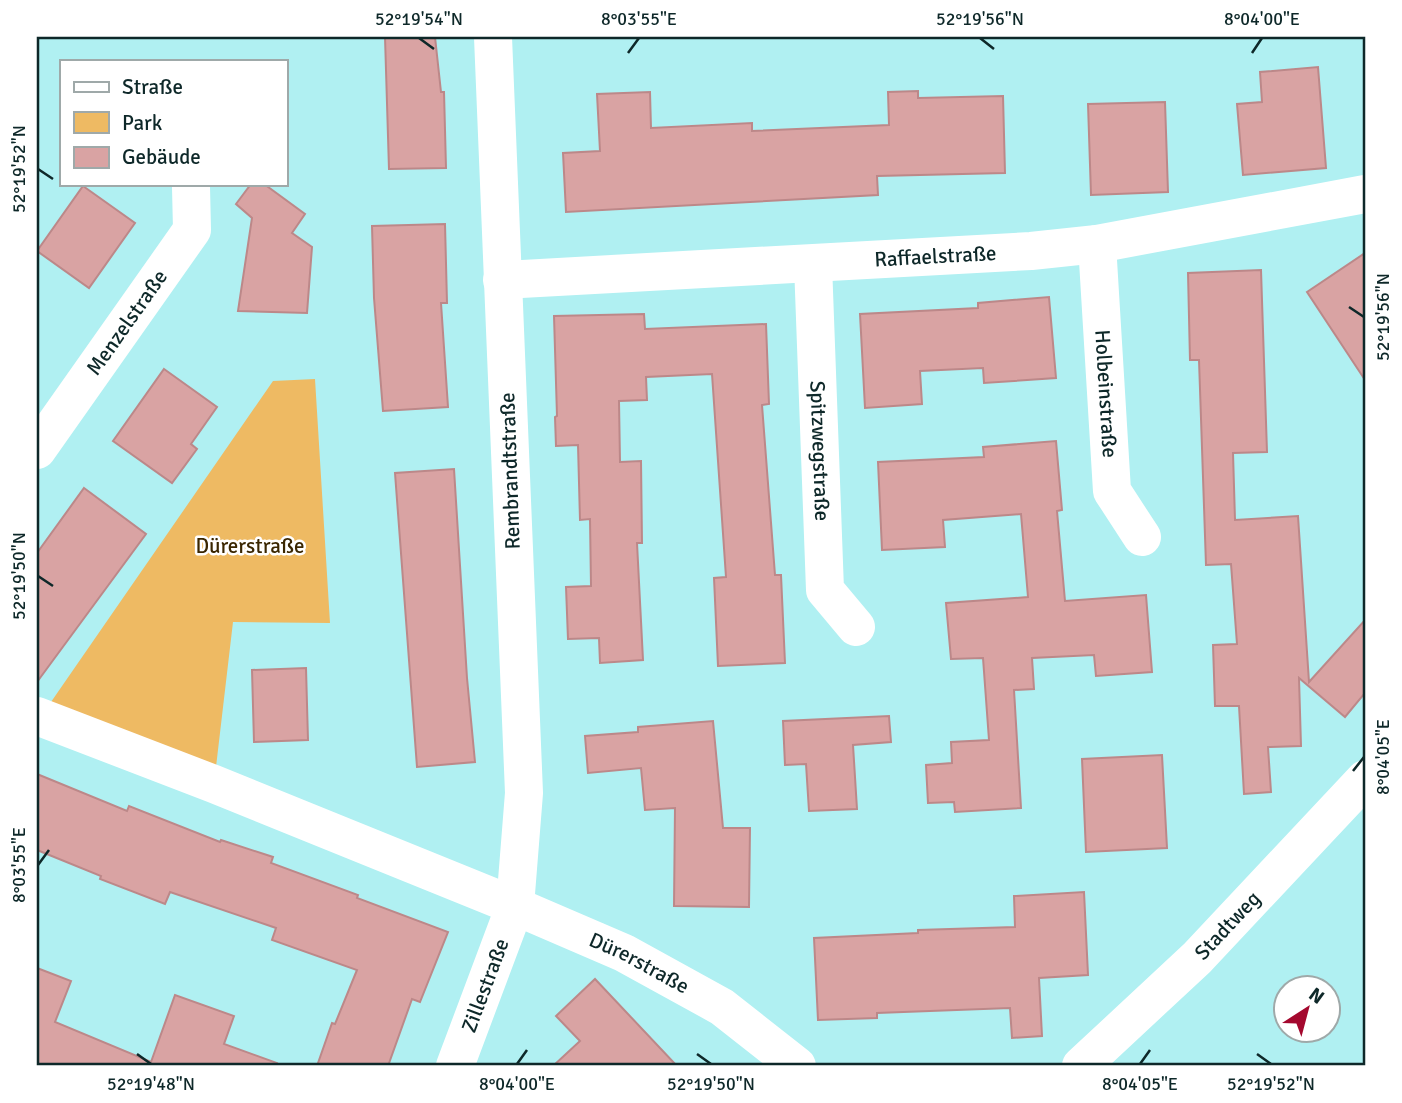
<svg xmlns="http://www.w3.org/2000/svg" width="1402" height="1103" font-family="Signika,sans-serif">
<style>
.green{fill:#eeba63}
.building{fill:#d9a3a3;stroke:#bc8889;stroke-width:2}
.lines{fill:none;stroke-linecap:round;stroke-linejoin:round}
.street{stroke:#fff;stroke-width:38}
.ticks{fill:none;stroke:#0e2829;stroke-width:2.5}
.labels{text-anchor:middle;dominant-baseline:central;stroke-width:5;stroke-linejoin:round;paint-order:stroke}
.street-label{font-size:21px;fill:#0e2829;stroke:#fff}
.park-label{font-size:21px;fill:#3a2600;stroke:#fff}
.neatline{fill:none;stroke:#0e2829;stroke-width:2.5}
.ticks-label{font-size:18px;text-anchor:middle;fill:#0e2829}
</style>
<rect width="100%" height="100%" fill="#b0f0f2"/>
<polygon class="green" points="315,379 330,623 233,622 214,784 42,715 273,381"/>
<g class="building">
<polygon points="385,37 435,37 441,92 444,92 446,168 389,169"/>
<polygon points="1318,67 1326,168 1243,175 1237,104 1262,102 1260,72"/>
<polygon points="918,91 918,98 1003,96 1005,173 877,176 878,195 566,212 563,153 600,151 597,94 650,92 651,128 752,123 752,131 889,125 888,92"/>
<polygon points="1165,102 1168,192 1091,195 1088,104"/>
<polygon points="251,184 264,184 305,214 292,233 312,247 307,313 238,311 252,218 236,204"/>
<polygon points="83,186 135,223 89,288 37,251"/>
<polygon points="445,224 447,303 441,303 448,407 383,411 374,298 372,226"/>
<polygon points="1365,253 1365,380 1307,292"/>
<polygon points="1261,270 1267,452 1233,453 1235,520 1298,516 1309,682 1365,620 1365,693 1345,717 1299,678 1301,746 1268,747 1271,792 1244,794 1239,706 1215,706 1213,645 1237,644 1231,564 1206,565 1199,360 1190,360 1188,273"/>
<polygon points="1049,297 1056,378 984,383 983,368 920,371 922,404 865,408 860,314 978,308 978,303"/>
<polygon points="644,314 645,329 766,324 769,404 762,405 775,575 781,575 785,663 718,666 714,578 726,577 712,374 646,377 647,400 619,401 620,462 641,461 642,543 637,543 643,660 600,663 599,638 568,639 566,587 591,586 590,519 580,520 578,445 556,446 555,417 557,416 554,316"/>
<polygon points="164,369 217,407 191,444 197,449 172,483 113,441"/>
<polygon points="1056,441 1062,510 1057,511 1065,601 1146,595 1152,672 1096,676 1094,655 1032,658 1034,689 1014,690 1021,808 955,812 954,802 928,803 926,765 952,763 951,742 989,740 983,658 951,659 946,603 1028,597 1021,514 943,520 945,547 882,550 878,462 984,457 983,447"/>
<polygon points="454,469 467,678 475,762 417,767 395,473"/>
<polygon points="84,488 146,534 37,682 37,553"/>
<polygon points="306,668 308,740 254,742 252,670"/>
<polygon points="889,716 891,742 853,745 857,809 809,811 806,764 785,765 783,721"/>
<polygon points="713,721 723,828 750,828 749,907 674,906 675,808 645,810 641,768 588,773 585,736 638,732 638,727"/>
<polygon points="1162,755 1167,848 1086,852 1082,759"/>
<polygon points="37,774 127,811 129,806 220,842 221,840 273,857 271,863 358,895 357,898 448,932 420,1002 412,999 388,1066 317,1066 332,1023 335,1024 357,970 272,940 276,928 170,892 165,904 100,879 101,876 37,850"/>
<polygon points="1084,892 1088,975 1039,978 1042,1036 1012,1038 1010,1008 877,1013 877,1018 818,1020 814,938 918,933 918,930 1015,927 1014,896"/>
<polygon points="37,968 71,981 55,1022 151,1062 175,995 234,1016 224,1044 277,1063 276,1066 37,1066"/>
<polygon points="595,979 677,1066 553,1066 580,1041 556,1016"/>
</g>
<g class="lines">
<g class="street">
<path id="s1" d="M1097,244L1112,491L1142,537"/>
<path id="s2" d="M813,264L825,590L856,627"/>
<path id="s3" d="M502,280L1031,251L1097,244L1365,194"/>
<path id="s4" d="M37,450L192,230L191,187"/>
<path id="s5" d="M37,716L214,784L515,906L624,953L722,1007L797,1066"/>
<path id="s6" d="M455,1066L515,906L524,793L493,37"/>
<path id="s7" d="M1081,1066L1197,958L1365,779"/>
</g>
</g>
<path class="ticks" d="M419,38L434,49M980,38L994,49M628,53L639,38M1252,53L1262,38M38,169L53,179M1349,307L1364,317M38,576L53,586M1353,771L1364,757M38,865L49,850M137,1054L151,1064M697,1054L711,1064M1257,1054L1271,1064M517,1064L527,1050M1140,1064L1150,1050"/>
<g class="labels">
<g class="street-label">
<text stroke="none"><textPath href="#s3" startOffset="434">Raffaelstraße</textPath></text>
<text stroke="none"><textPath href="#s4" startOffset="156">Menzelstraße</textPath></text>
<text stroke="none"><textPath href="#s1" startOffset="150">Holbeinstraße</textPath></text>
<text stroke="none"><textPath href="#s2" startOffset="187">Spitzwegstraße</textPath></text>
<text transform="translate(510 471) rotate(-92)">Rembrandtstraße</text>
<text stroke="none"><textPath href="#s7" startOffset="203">Stadtweg</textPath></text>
<text stroke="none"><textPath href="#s5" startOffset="651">Dürerstraße</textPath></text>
<text stroke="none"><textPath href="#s6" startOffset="86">Zillestraße</textPath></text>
</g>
<g class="park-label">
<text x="250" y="546">Dürerstraße</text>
</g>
</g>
<rect width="1402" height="1103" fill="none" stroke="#ffffff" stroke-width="77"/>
<rect x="60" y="60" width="228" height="126" fill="#ffffff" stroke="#9fa9a9" stroke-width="2"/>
<rect x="74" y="82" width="35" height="10" fill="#ffffff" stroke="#9fa9a9" stroke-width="2"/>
<text x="122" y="94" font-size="21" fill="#0e2829">Straße</text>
<rect x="74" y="112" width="35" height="21" fill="#eeba63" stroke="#9fa9a9" stroke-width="2"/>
<text x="122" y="130" font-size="21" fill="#0e2829">Park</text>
<rect x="74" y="147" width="35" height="21" fill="#d9a3a3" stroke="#9fa9a9" stroke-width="2"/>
<text x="122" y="164" font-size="21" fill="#0e2829">Gebäude</text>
<g transform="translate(1307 1009) rotate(36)"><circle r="33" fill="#ffffff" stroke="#9fa9a9" stroke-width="2"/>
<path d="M0-5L12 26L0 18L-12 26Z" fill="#a4082e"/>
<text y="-10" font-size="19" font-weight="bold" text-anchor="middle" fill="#0e2829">N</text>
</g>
<rect x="38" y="38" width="1326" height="1026" class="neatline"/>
<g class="ticks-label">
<text x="419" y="25">52°19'54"N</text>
<text x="639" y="25">8°03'55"E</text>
<text x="980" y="25">52°19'56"N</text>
<text x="1262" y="25">8°04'00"E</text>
<text transform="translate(19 169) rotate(-90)" y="6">52°19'52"N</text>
<text transform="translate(1383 317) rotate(-90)" y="6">52°19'56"N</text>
<text transform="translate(19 576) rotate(-90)" y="6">52°19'50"N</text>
<text transform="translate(1383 757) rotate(-90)" y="6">8°04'05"E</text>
<text transform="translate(19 865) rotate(-90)" y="6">8°03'55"E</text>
<text x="151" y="1090">52°19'48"N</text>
<text x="517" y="1090">8°04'00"E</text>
<text x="711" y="1090">52°19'50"N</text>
<text x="1140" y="1090">8°04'05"E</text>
<text x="1271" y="1090">52°19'52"N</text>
</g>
</svg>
